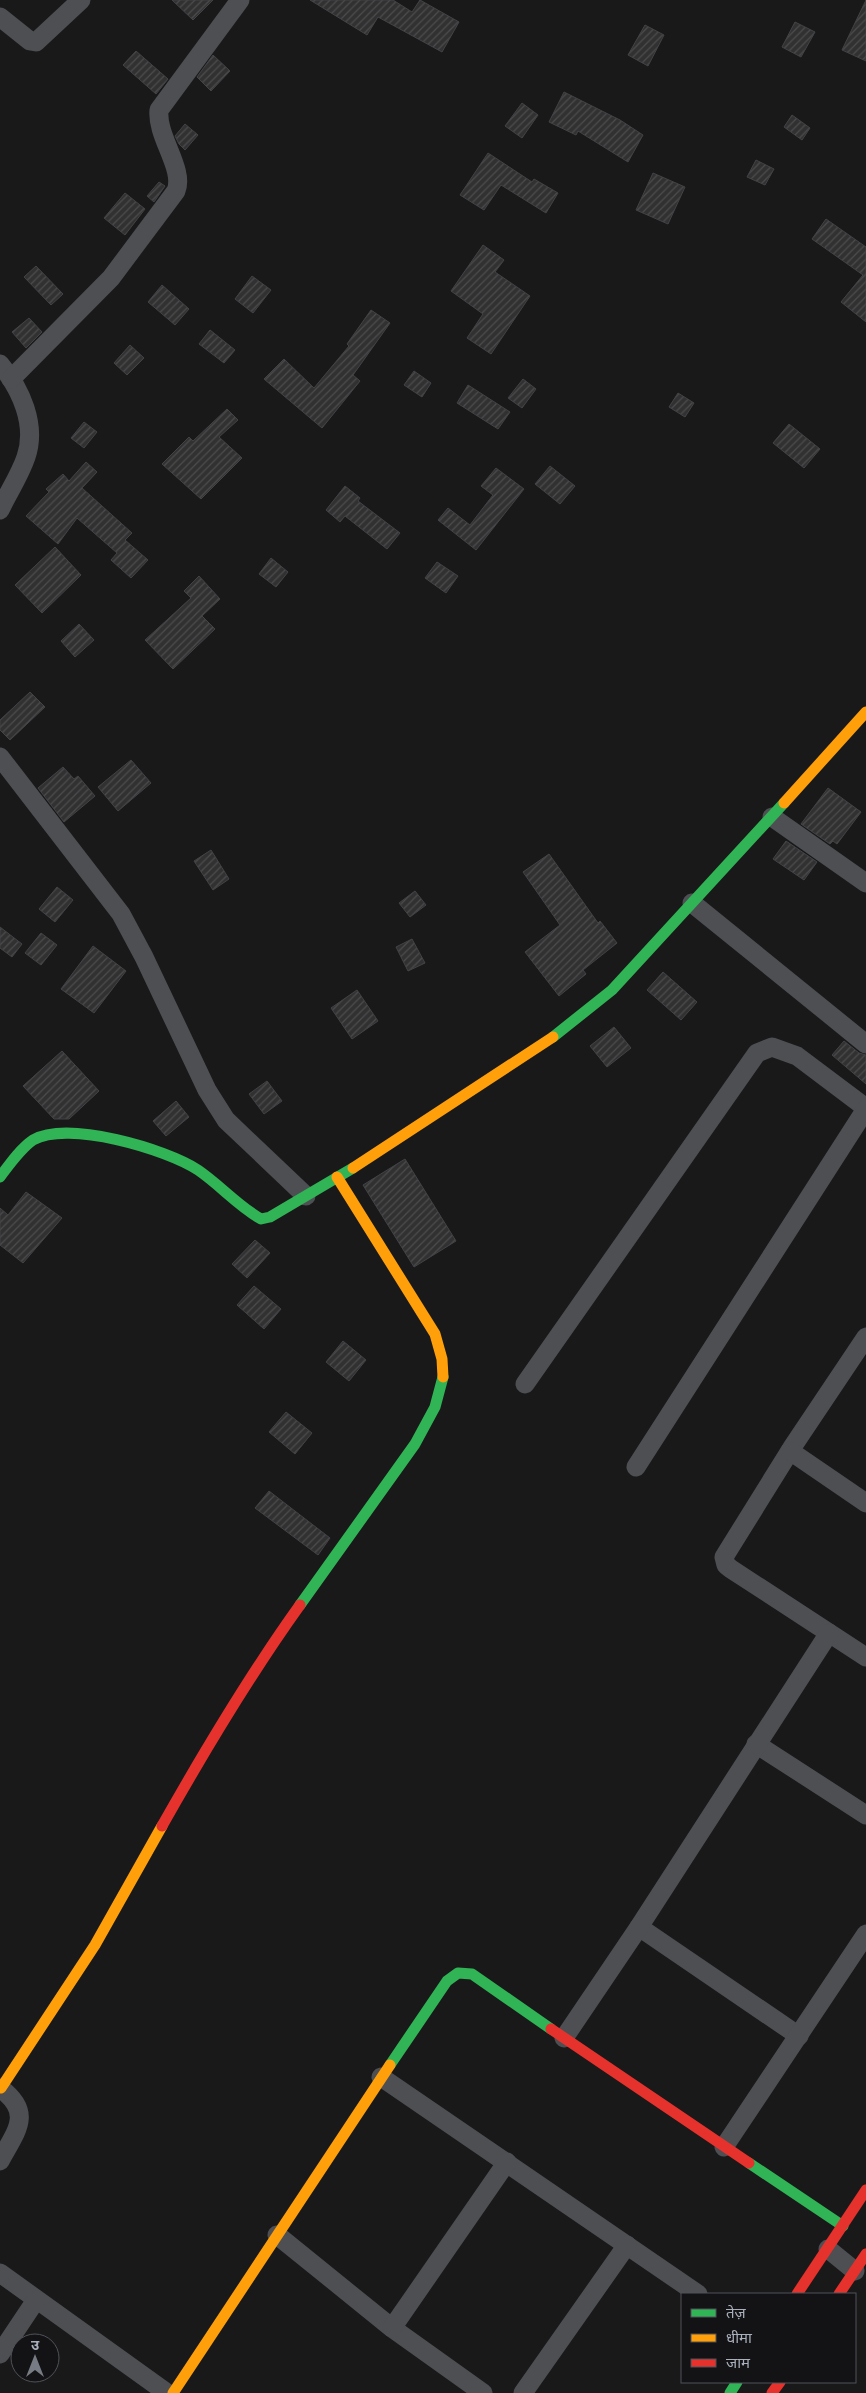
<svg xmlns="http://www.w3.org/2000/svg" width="866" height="2393" font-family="Inter,'Noto Sans Devanagari',sans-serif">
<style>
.building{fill:url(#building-hatch);stroke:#424346}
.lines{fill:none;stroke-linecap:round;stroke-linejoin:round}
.street{stroke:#4d4f53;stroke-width:19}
.fast{stroke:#30b455;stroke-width:11}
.slow{stroke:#ff9f0a;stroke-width:11}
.jam{stroke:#e5322d;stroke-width:11}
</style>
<defs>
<pattern id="building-hatch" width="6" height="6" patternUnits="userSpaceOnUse" patternTransform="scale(1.25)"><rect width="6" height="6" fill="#313132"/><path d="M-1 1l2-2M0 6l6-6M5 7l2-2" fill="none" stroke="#4c4c4e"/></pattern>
</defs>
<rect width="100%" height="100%" fill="#19191a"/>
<g class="building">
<polygon points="172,0 213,0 193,20"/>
<polygon points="310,0 393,0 412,12 420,0 459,22 442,52 378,17 367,35"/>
<polygon points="866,0 866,61 842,50"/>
<polygon points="795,22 815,32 801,57 782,47"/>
<polygon points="645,25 664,35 648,66 628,55"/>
<polygon points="136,51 168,79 156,94 123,65"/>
<polygon points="213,55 230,71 211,91 197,77"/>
<polygon points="564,92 620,120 643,135 628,162 578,131 576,135 549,122"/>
<polygon points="522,103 538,115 522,138 505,126"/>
<polygon points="792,115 810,128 802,140 784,127"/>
<polygon points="185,124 198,135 185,150 179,144 175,136"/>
<polygon points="488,153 532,182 534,179 558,193 546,213 501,185 484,210 460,195"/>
<polygon points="756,160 774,169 765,185 747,177"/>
<polygon points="653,173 685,187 668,224 636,210"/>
<polygon points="159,182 165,186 154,202 147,196"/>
<polygon points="125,193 145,209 125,235 104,218"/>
<polygon points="826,219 866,247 866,322 841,302 863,275 812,239"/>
<polygon points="483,245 504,260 495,272 530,296 491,354 467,338 483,314 451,291"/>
<polygon points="36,266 63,294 51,305 24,277"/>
<polygon points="252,276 271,290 253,313 235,299"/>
<polygon points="162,285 189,309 175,325 148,302"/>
<polygon points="371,310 390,323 353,375 360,381 322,428 264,379 284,359 314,388 349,346 347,344"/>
<polygon points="29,318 42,332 26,348 12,332"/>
<polygon points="210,330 235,350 224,363 199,344"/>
<polygon points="130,345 144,358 127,375 114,363"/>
<polygon points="414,371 431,383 422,397 404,385"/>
<polygon points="523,379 536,389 522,408 508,398"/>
<polygon points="468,385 510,412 498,429 457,403"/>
<polygon points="678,393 694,403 685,417 669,407"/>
<polygon points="227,409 238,420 219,437 242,458 201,499 162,464 189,437 193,441"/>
<polygon points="84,422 97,432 84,448 71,438"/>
<polygon points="789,424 820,449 804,468 773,443"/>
<polygon points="86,462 97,472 82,488 132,533 125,540 148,560 131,578 111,560 117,553 77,518 58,544 26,516 49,492 46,489 63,474 69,481"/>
<polygon points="550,466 575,486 560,504 535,484"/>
<polygon points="496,468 524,489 476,550 438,520 448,508 470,525 493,495 481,486"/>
<polygon points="345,486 360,498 358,501 400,533 387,549 345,516 340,522 326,510"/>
<polygon points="55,547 81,575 42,613 15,585"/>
<polygon points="271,558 288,572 276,587 259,574"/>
<polygon points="437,562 458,576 446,593 425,578"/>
<polygon points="199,576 220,599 202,616 215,629 173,669 145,640 191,598 184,591"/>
<polygon points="79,624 94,640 75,657 61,641"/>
<polygon points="30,692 45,707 10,740 0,730 0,720"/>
<polygon points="131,760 151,783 118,811 98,787"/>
<polygon points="63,767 74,779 78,776 95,796 64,822 38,788"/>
<polygon points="828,788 861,812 837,844 833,841 830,844 801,824"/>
<polygon points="786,841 817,862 804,880 773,859"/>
<polygon points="211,850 229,879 213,890 194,861"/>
<polygon points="549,854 598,923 600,921 617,943 583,970 586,974 559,996 525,952 560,925 523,872"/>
<polygon points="57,887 73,900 55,922 39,909"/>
<polygon points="415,891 426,905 410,917 399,903"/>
<polygon points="0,927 22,944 12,957 0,948"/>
<polygon points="41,933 57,945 41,965 25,953"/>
<polygon points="412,939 425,963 408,971 396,947"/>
<polygon points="93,946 126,971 94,1013 61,989"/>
<polygon points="663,972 697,1002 681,1020 647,990"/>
<polygon points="357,990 378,1021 352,1039 331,1008"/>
<polygon points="614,1027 631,1048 607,1067 590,1046"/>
<polygon points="844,1041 859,1053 866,1055 866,1084 832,1055"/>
<polygon points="62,1051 99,1091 69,1119 54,1119 23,1086"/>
<polygon points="267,1081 282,1101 264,1114 249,1094"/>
<polygon points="176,1101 189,1117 166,1136 153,1121"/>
<polygon points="405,1159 456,1241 414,1267 363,1185"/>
<polygon points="26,1192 62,1218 23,1263 0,1245 0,1208 8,1215"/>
<polygon points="255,1240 270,1253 247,1278 232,1264"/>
<polygon points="254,1286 281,1309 264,1329 237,1305"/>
<polygon points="343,1341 366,1360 349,1381 326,1362"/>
<polygon points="286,1412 312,1433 295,1454 269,1432"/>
<polygon points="269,1491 330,1538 318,1555 255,1508"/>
</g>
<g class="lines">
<g class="street">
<polyline points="0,17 30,41 36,42 81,0"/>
<path d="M0,364C21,389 37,425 26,457C20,475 8,493 0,510"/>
<path d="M11,379L111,278L176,191C185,169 156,136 159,110L240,0"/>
<polyline points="0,757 121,914 144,957 207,1090 226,1120 306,1196"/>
<polyline points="772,817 866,883"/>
<polyline points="692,903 866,1044"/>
<polyline points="866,1337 793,1446 724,1557 726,1565 731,1569 866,1657"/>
<polyline points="525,1384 757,1053 772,1047 797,1056 866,1108"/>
<polyline points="790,1451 866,1503"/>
<polyline points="636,1467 866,1109"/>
<polyline points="756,1744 866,1815"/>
<polyline points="639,1927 799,2036"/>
<polyline points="564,2038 639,1927 829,1633"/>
<polyline points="381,2077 698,2294"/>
<path d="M0,2088C34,2113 16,2131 0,2161"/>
<polyline points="724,2147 866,1934"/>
<polyline points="277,2235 392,2328 483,2393"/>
<polyline points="828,2249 855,2271"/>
<polyline points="0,2273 167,2393"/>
<polyline points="392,2328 507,2162"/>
<polyline points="0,2354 36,2300"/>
<polyline points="523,2393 627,2245"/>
</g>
<g class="fast">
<polyline points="553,1037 612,990 784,803"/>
<path d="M0,1177C9,1165 20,1149 33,1140C68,1120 166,1149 198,1170C220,1185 238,1206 261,1219L270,1217L353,1168"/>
<polyline points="300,1605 415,1444 435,1407 443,1377"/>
<polyline points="390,2065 447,1981 458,1973 472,1974 551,2029"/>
<polyline points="749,2163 843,2226"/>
<polyline points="730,2393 737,2382"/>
</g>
<g class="slow">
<polyline points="784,803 866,712"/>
<polyline points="353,1168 553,1037"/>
<polyline points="337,1177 435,1334 442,1359 443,1377"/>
<polyline points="1,2088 95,1945 162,1826"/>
<polyline points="173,2393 390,2065"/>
</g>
<g class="jam">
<path d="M162,1826C205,1750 249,1676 300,1605"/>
<polyline points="551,2029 749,2163"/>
<polyline points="797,2294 866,2190"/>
<polyline points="839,2294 866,2254"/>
<polyline points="772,2393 780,2382"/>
</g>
</g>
<rect x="681" y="2293" width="175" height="90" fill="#131316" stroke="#4f5258"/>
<rect x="691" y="2309" width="25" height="8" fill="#30b455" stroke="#4f5258"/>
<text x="726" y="2318" font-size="15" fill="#a9b0bb">तेज़</text>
<rect x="691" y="2334" width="25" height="8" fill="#ff9f0a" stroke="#4f5258"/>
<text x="726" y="2343" font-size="15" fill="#a9b0bb">धीमा</text>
<rect x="691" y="2359" width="25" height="8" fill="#e5322d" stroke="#4f5258"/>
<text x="726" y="2368" font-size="15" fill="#a9b0bb">जाम</text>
<g transform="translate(35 2358)"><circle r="24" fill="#131316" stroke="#4f5258"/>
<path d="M0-4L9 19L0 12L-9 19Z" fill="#777b83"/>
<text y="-8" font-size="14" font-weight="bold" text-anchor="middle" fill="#a9b0bb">उ</text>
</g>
</svg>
